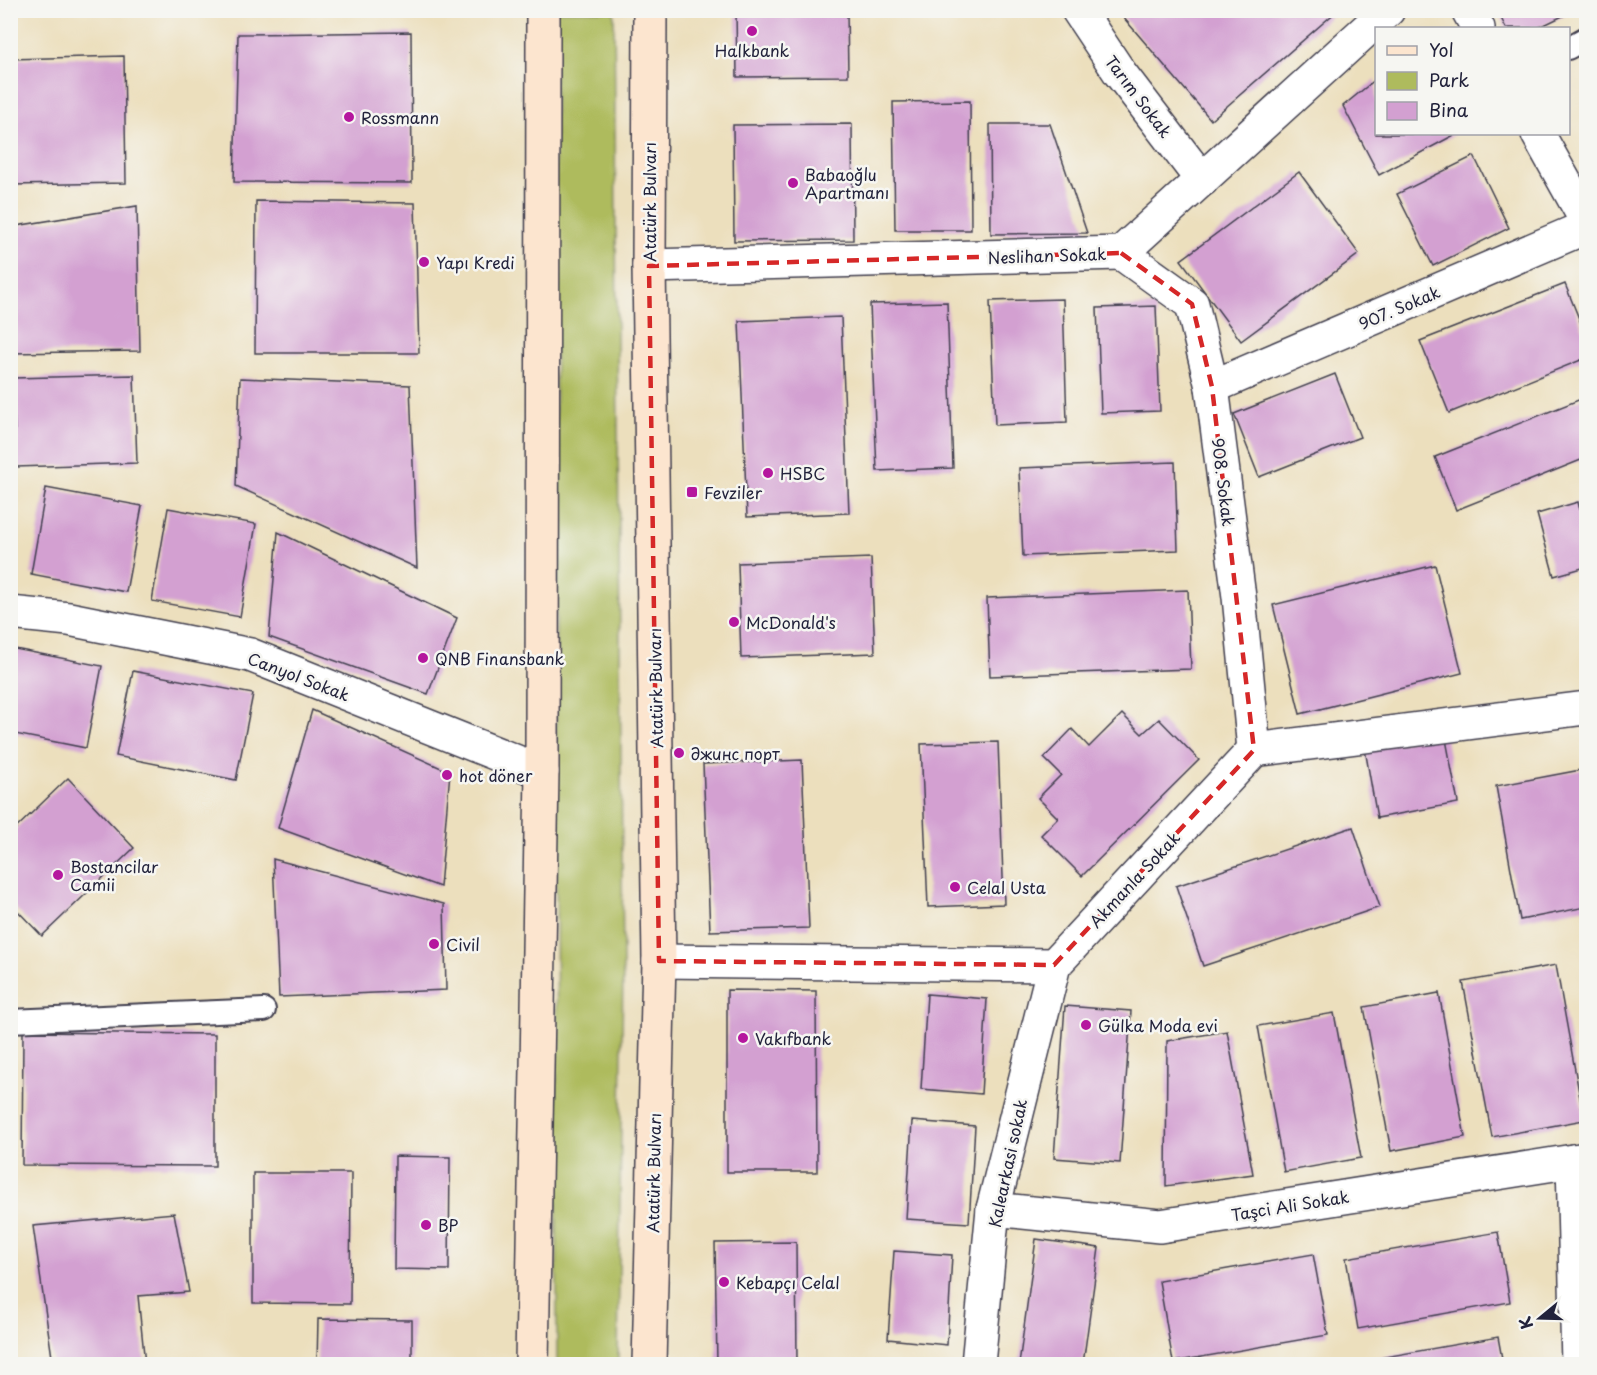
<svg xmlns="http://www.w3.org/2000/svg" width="1597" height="1375" font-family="'Playpen Sans',sans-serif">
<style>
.green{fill:#aebb5d;stroke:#686e4c;stroke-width:1.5}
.building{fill:#d3a0d1}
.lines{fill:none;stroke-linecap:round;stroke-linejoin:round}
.lane-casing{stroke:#403e4e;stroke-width:26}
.street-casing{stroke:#403e4e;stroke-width:36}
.secondary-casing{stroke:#403e4e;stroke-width:36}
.lane{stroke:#fff;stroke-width:22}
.street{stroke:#fff;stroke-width:33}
.secondary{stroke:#fce5cf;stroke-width:33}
.marked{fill:none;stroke:#d62828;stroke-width:4.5;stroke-dasharray:12 8;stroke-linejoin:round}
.poi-dot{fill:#b5179e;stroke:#f6f6f2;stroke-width:2}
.labels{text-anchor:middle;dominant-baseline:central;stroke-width:5;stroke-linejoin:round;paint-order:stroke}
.poi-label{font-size:16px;fill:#22223b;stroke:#f6f6f2;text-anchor:start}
.street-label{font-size:16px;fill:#22223b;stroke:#f6f6f2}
</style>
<rect width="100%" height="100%" fill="#f6f6f2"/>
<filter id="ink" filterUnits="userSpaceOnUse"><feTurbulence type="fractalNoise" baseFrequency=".0167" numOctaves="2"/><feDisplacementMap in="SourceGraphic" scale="12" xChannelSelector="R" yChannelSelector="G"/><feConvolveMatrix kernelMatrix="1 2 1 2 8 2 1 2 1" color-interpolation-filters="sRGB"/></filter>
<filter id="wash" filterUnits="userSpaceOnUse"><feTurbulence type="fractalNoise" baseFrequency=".008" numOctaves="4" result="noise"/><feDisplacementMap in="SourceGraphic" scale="24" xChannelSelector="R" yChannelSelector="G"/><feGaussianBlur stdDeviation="1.35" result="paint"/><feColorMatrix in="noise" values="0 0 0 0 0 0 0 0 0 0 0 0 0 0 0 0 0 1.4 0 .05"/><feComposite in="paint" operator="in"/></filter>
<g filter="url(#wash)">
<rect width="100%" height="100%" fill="#ecdfbd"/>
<polygon class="green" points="555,11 614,11 623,964 618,1364 557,1364"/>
<g id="blocks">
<g class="building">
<polygon points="736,10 847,10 848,76 737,77"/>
<polygon points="1130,10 1338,10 1211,120 1123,17"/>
<polygon points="1497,10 1575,10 1538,28 1506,28"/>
<polygon points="411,32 412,183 234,182 238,34"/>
<polygon points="124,56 126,183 10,185 10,59"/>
<polygon points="1376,79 1376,134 1456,134 1379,175 1343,106"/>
<polygon points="970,101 971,230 895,230 893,102"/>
<polygon points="852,124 853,240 734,241 733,125"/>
<polygon points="990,124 1050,124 1087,233 991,234"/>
<polygon points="1474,156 1509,228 1433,266 1397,194"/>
<polygon points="1299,172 1359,254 1241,341 1181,260"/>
<polygon points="256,201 415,203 419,353 255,353"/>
<polygon points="137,206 140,351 10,353 10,227"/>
<polygon points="1565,284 1586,336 1586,358 1449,413 1420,341"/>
<polygon points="1063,299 1067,422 995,425 990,301"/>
<polygon points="947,302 953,468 877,471 870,304"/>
<polygon points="1156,306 1160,411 1101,413 1097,308"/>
<polygon points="841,317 849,513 747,517 739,321"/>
<polygon points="1335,374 1360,437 1259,477 1234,414"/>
<polygon points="134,375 137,463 16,467 13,378"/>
<polygon points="240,378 410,385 417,568 236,486"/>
<polygon points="1586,397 1586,458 1456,510 1435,457"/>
<polygon points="1175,462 1178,550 1023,556 1019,468"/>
<polygon points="46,488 142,506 126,592 31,574"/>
<polygon points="1578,502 1586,534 1586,567 1554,576 1537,514"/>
<polygon points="168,508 256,524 240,617 152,601"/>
<polygon points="278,532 457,618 428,694 269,637"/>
<polygon points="871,558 875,653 741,658 738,563"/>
<polygon points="1435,565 1462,673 1300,714 1273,605"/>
<polygon points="1188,590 1191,669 990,676 987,598"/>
<polygon points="10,648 102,666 86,748 10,733"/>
<polygon points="133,671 253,694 236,780 116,756"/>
<polygon points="312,710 450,772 440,887 278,828"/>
<polygon points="1122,714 1142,734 1159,719 1199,760 1082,876 1041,835 1058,818 1038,798 1061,775 1044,758 1072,729 1089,747"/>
<polygon points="1445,734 1458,803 1377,818 1365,749"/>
<polygon points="998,742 1004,904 928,907 921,744"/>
<polygon points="802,760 809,928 710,931 703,764"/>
<polygon points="1586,769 1586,907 1520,920 1496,786"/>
<polygon points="68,778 134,848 42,936 10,903 10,834"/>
<polygon points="1353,827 1380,907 1203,966 1176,886"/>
<polygon points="273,859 444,904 446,990 279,997"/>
<polygon points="1556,965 1584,1120 1492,1137 1463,982"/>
<polygon points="727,990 816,991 817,1172 727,1172"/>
<polygon points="1439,993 1465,1137 1391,1151 1364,1007"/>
<polygon points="927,994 987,999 981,1094 921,1089"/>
<polygon points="1065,1006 1131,1011 1120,1163 1054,1158"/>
<polygon points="1334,1013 1361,1158 1284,1172 1258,1026"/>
<polygon points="1227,1031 1253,1174 1166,1186 1167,1041"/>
<polygon points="23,1032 215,1034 215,1166 22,1165"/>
<polygon points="912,1121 975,1126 969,1223 906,1219"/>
<polygon points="395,1156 450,1157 449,1270 394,1269"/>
<polygon points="253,1173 351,1173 350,1304 253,1303"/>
<polygon points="174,1213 189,1292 138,1296 145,1364 53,1364 33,1226"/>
<polygon points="1498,1232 1510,1302 1358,1329 1346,1258"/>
<polygon points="1036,1239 1099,1248 1083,1364 1019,1364"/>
<polygon points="796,1242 797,1364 717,1364 715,1243"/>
<polygon points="894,1251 952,1255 947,1345 888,1339"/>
<polygon points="1313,1254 1328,1335 1173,1362 1159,1281"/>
<polygon points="318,1319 412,1320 412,1364 317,1364"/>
<polygon points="1498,1337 1503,1364 1363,1364 1362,1361"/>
</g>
</g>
</g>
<g filter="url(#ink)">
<use href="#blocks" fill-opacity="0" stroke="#403e4e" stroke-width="1.5"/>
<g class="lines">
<defs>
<g id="lane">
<polyline points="1568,48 1586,38"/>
<polyline points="10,1021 264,1010"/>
</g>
<g id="street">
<polyline points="1078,10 1120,73 1202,180"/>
<polyline points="1468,10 1478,28"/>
<polyline points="1538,134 1586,220"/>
<polyline points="1121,253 1192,304 1212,387 1239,597 1254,750"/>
<polyline points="649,266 1121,253 1388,10"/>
<polyline points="1212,387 1586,227"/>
<polyline points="10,613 69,619 250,655 542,772"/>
<polyline points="659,961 1054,965 1254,750 1586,708"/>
<polyline points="1573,1161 1578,1364"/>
<polyline points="993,1209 1160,1226 1586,1159"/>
<polyline points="978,1364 993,1209 1054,965"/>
</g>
<g id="secondary">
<polyline points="532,1364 542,772 543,10"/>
<polyline points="649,1364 659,961 649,266 650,10"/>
</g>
</defs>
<use href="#lane" class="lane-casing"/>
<use href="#street" class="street-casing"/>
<use href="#secondary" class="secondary-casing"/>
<use href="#lane" class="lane"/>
<use href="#street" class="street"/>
<use href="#secondary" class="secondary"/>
</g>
</g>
<path class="marked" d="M1121,253L1192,304L1212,387L1254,750L1054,965L659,961L649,266Z"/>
<g class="poi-dot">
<circle cx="752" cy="31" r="6"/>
<circle cx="349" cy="117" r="6"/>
<circle cx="793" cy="183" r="6"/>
<circle cx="424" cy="262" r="6"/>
<circle cx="768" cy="473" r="6"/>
<rect x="686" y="486" width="12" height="12" rx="3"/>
<circle cx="734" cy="622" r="6"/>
<circle cx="423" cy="658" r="6"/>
<circle cx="679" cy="753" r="6"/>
<circle cx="447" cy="775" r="6"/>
<circle cx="58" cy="875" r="6"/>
<circle cx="955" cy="887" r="6"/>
<circle cx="434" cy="944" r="6"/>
<circle cx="1086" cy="1025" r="6"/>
<circle cx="743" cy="1038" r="6"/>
<circle cx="426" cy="1225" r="6"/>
<circle cx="724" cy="1282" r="6"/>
</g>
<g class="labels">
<g class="poi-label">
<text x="752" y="50" text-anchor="middle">Halkbank</text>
<text x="361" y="117">Rossmann</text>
<text x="805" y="174">Babaoğlu<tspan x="805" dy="18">Apartmanı</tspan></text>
<text x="436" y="262">Yapı Kredi</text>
<text x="780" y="473">HSBC</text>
<text x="704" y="492">Fevziler</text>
<text x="746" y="622">McDonald's</text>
<text x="435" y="658">QNB Finansbank</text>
<text x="691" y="753">джинс порт</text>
<text x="459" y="775">hot döner</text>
<text x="70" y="866">Bostancilar<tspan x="70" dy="18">Camii</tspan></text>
<text x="967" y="887">Celal Usta</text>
<text x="446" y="944">Civil</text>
<text x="1098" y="1025">Gülka Moda evi</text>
<text x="755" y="1038">Vakıfbank</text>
<text x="438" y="1225">BP</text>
<text x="736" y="1282">Kebapçı Celal</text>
</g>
<g class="street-label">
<text transform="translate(1139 96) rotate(53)">Tarım Sokak</text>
<text transform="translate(649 202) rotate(-90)">Atatürk Bulvarı</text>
<text transform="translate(1047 255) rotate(-2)">Neslihan Sokak</text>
<text transform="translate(1399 307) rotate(-23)">907. Sokak</text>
<text transform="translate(1224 482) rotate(83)">908. Sokak</text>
<text transform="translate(299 676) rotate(21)">Canyol Sokak</text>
<text transform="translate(655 688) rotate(-91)">Atatürk Bulvarı</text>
<text transform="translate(1134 879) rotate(-47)">Akmanla Sokak</text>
<text transform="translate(1007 1163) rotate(-78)">Kalearkasi sokak</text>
<text transform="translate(653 1173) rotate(-89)">Atatürk Bulvarı</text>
<text transform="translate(1290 1205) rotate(-9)">Taşci Ali Sokak</text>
</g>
</g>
<rect width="1597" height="1375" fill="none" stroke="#f6f6f2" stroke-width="36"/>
<rect x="1375" y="27" width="195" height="108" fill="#f6f6f2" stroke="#a1a1a9" stroke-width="1.5"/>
<rect x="1387" y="46" width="30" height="9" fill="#fce5cf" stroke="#a1a1a9" stroke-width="1.5"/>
<text x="1429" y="57" font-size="18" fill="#22223b">Yol</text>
<rect x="1387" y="72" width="30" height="18" fill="#aebb5d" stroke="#a1a1a9" stroke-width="1.5"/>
<text x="1429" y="87" font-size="18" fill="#22223b">Park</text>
<rect x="1387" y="102" width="30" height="18" fill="#d3a0d1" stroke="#a1a1a9" stroke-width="1.5"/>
<text x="1429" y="117" font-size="18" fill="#22223b">Bina</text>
<g transform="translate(1540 1318) rotate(251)" stroke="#f6f6f2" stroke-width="4.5" paint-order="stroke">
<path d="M0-4.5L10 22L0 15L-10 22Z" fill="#22223b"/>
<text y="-9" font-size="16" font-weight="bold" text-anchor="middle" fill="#22223b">K</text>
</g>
</svg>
